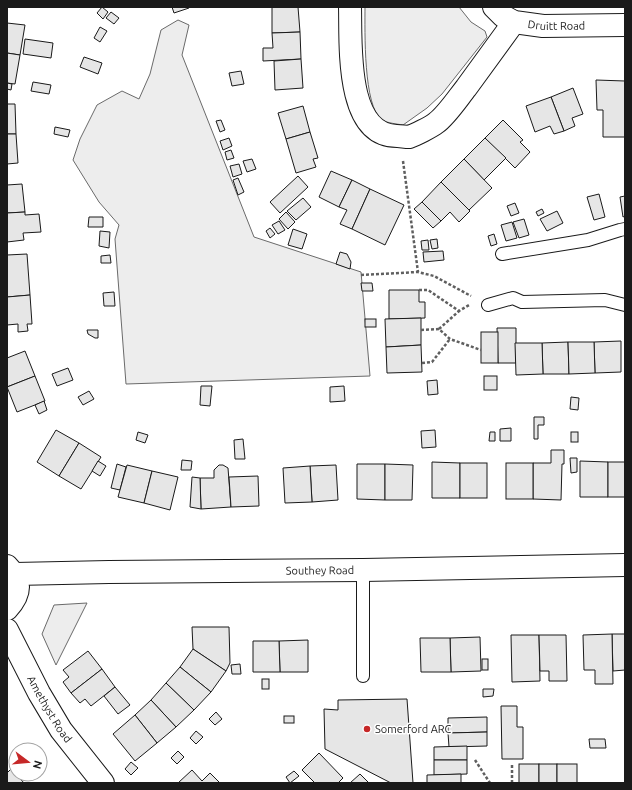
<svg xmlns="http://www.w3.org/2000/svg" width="632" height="790" font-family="Ubuntu,sans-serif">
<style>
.green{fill:#ededed;stroke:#6a6a6a}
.building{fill:#e6e6e6;stroke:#1a1a1a}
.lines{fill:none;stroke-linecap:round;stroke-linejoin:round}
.service-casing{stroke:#1a1a1a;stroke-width:14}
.minor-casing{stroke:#1a1a1a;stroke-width:24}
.path{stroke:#5f5f5f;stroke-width:2.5;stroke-dasharray:3 2;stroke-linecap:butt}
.service{stroke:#fff;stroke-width:12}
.minor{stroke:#fff;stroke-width:22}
.poi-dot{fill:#c62828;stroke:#fff;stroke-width:1.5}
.labels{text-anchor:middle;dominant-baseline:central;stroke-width:3;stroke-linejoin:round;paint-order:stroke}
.street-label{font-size:11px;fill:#1a1a1a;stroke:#fff}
.poi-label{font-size:11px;fill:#1a1a1a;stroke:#fff;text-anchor:start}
</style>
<rect width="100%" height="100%" fill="#fff"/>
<g class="green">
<path d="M365,7H459L471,22L485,31L487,37L442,94L427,108L403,125C397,124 387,123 382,120C363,107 365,30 365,7Z"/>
<polygon points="178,20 189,25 182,55 254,237 361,272 370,376 126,384 115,239 119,225 99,202 73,160 80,139 97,105 122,91 139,99 150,74 161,30"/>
<polygon points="87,603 56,665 42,634 54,605"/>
</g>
<g class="building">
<polygon points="102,7 108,12 103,19 97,13"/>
<polygon points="172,7 189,7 189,8 174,13"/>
<polygon points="272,7 298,7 300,32 272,33"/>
<polygon points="111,12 119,18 114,24 106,18"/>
<polygon points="7,23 25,25 20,55 7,53"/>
<polygon points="100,27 107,31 100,42 94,38"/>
<polygon points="300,32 301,59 263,61 263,48 273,48 272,33"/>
<polygon points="25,39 53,43 51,58 23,54"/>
<polygon points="7,53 20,55 15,84 7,83"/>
<polygon points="84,57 102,63 98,74 80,67"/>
<polygon points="301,59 303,88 275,90 274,61"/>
<polygon points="241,71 244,84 232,86 229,73"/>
<polygon points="596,80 625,81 625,137 603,137 603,110 597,110"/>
<polygon points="33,82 51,85 49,94 31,91"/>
<polygon points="7,83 12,84 11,90 7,89"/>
<polygon points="573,88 583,114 572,118 575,126 564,131 551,97"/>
<polygon points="551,97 564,131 554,134 550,126 535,132 526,106"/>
<polygon points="7,104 15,104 16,134 7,134"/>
<polygon points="303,106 310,132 286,139 278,113"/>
<polygon points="221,120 225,130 220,132 216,121"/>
<polygon points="503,120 523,140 520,142 530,152 515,168 485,138"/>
<polygon points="55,127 70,130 68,137 54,134"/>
<polygon points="310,132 318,158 313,159 316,167 296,173 286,139"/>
<polygon points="7,134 16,134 18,163 7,164"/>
<polygon points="229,138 232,146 223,150 220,141"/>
<polygon points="485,138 506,158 484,180 464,159"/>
<polygon points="231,150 234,158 227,160 225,152"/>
<polygon points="252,159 256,169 247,172 243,161"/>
<polygon points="464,159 492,188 469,210 441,182"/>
<polygon points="239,164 242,174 233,177 230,166"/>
<polygon points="331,171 352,180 339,207 319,197"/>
<polygon points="298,176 308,187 280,213 270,202"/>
<polygon points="238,178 244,192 238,195 233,180"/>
<polygon points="352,180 370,189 352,229 340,224 347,210 339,207"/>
<polygon points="441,182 470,211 459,222 450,212 441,221 422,202"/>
<polygon points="22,184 25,212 7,213 7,185"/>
<polygon points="370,189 404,205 385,245 352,229"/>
<polygon points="599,194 605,217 594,220 587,197"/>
<polygon points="625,196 625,216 623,217 620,197"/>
<polygon points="303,198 311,207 296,220 287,211"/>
<polygon points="422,202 441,221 433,228 414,209"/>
<polygon points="515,203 519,213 511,216 507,206"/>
<polygon points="542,209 544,213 538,216 536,212"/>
<polygon points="557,211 563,223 547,231 540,219"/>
<polygon points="25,212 25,215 39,214 41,232 23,233 24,240 7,242 7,213"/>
<polygon points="286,212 295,222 288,229 279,219"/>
<polygon points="89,217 103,217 103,227 88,227"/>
<polygon points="524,219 529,235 519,238 513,222"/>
<polygon points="279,221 285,230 278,234 272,225"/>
<polygon points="512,222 517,238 506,241 501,225"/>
<polygon points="270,228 275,234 270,238 266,231"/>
<polygon points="293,229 307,234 302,249 288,245"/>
<polygon points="100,231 110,232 109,248 99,246"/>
<polygon points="494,234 497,244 491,246 488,236"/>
<polygon points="437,239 438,248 432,249 430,240"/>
<polygon points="428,240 429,250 422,250 421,241"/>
<polygon points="443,251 444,260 424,262 423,252"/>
<polygon points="340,252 347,254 351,262 350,269 336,264"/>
<polygon points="27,254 30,295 7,297 7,255"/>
<polygon points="110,255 111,263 101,263 101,256"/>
<polygon points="361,283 372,283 373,291 362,291"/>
<polygon points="389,290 419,290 419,302 425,302 425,318 389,319"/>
<polygon points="114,292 115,306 104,306 103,293"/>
<polygon points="30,295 32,324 27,324 28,331 18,332 18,324 7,325 7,297"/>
<polygon points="421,318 421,345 386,347 385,319"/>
<rect x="365" y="319" width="11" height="8"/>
<polygon points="497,328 516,328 516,363 498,363"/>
<polygon points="87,330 98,330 98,338 95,338 88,334"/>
<rect x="481" y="332" width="17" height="31"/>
<polygon points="621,341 621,372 595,373 594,342"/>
<polygon points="568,342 569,374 543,374 542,343"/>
<polygon points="568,342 594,342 595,373 569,374"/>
<polygon points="515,343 542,343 543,374 516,375"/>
<polygon points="421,345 422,372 387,373 386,347"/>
<polygon points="25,351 35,376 7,387 7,358"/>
<polygon points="68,368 73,380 57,386 52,374"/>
<polygon points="35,376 45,401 17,412 7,387"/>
<rect x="484" y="376" width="13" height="14"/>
<polygon points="437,380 438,394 428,395 427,381"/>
<polygon points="201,386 212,386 210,406 200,405"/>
<polygon points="344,386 345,401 330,402 330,387"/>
<polygon points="89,391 94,399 83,405 78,397"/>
<polygon points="571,397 579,398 578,410 570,409"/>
<polygon points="44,401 47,410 39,414 35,405"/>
<polygon points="534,417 544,417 544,425 538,425 538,439 534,439"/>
<polygon points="511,428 511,441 500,441 500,429"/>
<polygon points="56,430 79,443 59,476 37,462"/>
<polygon points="435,430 436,447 422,448 421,431"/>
<polygon points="138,432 148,435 145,443 136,440"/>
<polygon points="490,432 495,432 495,441 489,441"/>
<rect x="571" y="432" width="7" height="10"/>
<polygon points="243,439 245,459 235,459 234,440"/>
<polygon points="79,443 101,457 81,489 59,476"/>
<polygon points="551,450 564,450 564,464 562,464 561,500 533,499 533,463 551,463"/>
<polygon points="570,458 577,458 577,472 571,473"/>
<polygon points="182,460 192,461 191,470 181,470"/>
<polygon points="98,461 106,466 100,476 92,471"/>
<polygon points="580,461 608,462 608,497 580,497"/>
<polygon points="432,462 460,463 460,498 432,498"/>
<rect x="608" y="462" width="17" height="35"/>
<rect x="460" y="463" width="27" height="35"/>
<rect x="506" y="463" width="27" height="36"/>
<polygon points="117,464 126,467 120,490 111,488"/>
<polygon points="357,464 385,464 385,500 357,499"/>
<polygon points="385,464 413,465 412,500 385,500"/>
<polygon points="127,465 152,471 144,503 118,497"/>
<polygon points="219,465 223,465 228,468 231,507 201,509 200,478 214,478 214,470"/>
<polygon points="336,465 338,500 312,502 310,466"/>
<polygon points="310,466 312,502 285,503 283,468"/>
<polygon points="152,471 178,477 170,510 144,503"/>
<polygon points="258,476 259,506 231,507 229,477"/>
<polygon points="192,477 200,478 201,509 190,507"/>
<polygon points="192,627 229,627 230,663 226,671 193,649"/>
<polygon points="612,634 625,634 625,670 613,671"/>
<polygon points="612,634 613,684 595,684 595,670 584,670 583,635"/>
<polygon points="511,635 539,635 540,681 512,682"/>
<polygon points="539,635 566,635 567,681 549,681 549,671 540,671"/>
<polygon points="480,637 481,671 451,672 450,638"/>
<polygon points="420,638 450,638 451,672 421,672"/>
<polygon points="308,640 308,672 280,672 279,641"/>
<polygon points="253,641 279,641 280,672 253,672"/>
<polygon points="193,649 226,671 211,692 180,667"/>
<polygon points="88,651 102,669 71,693 63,682 69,677 63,670"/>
<rect x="482" y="659" width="6" height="11"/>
<polygon points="240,664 241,674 232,674 231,665"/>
<polygon points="180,667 211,692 194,710 166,683"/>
<polygon points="102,669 115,687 91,706 85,699 80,703 71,693"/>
<rect x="262" y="679" width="7" height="10"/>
<polygon points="166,683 194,710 176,727 151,700"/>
<polygon points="115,687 130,705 118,714 104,696"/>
<polygon points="483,689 494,689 493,696 483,697"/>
<polygon points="407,699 413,783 391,783 325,749 324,709 338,710 338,700"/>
<polygon points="151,700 176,727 157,743 135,715"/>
<polygon points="501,706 517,706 517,727 523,727 523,759 502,759"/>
<polygon points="216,712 222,719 215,725 209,719"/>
<polygon points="135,715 157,743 135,761 113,734"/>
<rect x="284" y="716" width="10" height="7"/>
<polygon points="487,717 487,732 448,733 448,718"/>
<polygon points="196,731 203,737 196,744 190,738"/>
<polygon points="487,732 487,746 449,747 448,733"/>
<polygon points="589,739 605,739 606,748 590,748"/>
<polygon points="467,746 467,760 434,760 434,747"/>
<polygon points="178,751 184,757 177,764 171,758"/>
<polygon points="319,753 343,778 338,783 315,783 302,770"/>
<polygon points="434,760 467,760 467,774 434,775"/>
<polygon points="131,762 138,768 131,775 125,769"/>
<rect x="519" y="764" width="20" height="19"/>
<rect x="539" y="764" width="18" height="19"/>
<rect x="557" y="764" width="20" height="19"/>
<polygon points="12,768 16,774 24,783 7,783 7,773"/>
<polygon points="192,770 202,781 210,773 220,783 178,783"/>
<polygon points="294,771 299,776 290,783 286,777"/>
<polygon points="360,774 369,783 350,783"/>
<polygon points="461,774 461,783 427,783 427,775"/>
</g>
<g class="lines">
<defs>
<g id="service">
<polyline points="502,254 588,240 620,230 625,229"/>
<polyline points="488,305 513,298 522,302 605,300 625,305"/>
<polyline points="363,570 363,676"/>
</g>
<g id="minor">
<path d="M350,7C351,43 345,136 397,136C401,136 405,137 409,137C415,135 431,127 436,123C446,116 458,98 466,88C482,66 498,44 514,22"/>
<path id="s1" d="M494,7L503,16L514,22L543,26L625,25"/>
<path d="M7,566C22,581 21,594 7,609"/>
<path id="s2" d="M15,574L109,572L363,570L625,565"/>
<path id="s3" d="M7,630L39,693L61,730L103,783"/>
</g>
</defs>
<use href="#service" class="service-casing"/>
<use href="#minor" class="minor-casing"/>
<g class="path">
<polyline points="403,161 418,272"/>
<polyline points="361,275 418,272 434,276 471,296"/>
<polyline points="419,290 428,290 459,311 469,305"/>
<polyline points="439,329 459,311"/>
<polyline points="421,330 439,329 450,339 481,350"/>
<polyline points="422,363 432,362 450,339"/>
<polyline points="475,760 490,783"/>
<polyline points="512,765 512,783"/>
</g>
<use href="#service" class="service"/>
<use href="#minor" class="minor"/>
</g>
<circle class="poi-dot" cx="367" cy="729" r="4"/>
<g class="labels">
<g class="street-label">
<text stroke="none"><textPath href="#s1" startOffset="68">Druitt Road</textPath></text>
<text stroke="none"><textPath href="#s2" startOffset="305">Southey Road</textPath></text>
<text stroke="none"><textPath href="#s3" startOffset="90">Amethyst Road</textPath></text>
</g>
<g class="poi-label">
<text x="375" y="729">Somerford ARC</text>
</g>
</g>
<rect width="632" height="790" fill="none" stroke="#1a1a1a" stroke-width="16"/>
<g transform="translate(28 762) rotate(106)"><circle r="19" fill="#ffffff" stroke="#a3a3a3"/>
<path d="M0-3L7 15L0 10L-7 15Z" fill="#c62828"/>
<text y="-6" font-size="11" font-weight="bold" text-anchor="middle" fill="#1a1a1a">N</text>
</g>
</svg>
